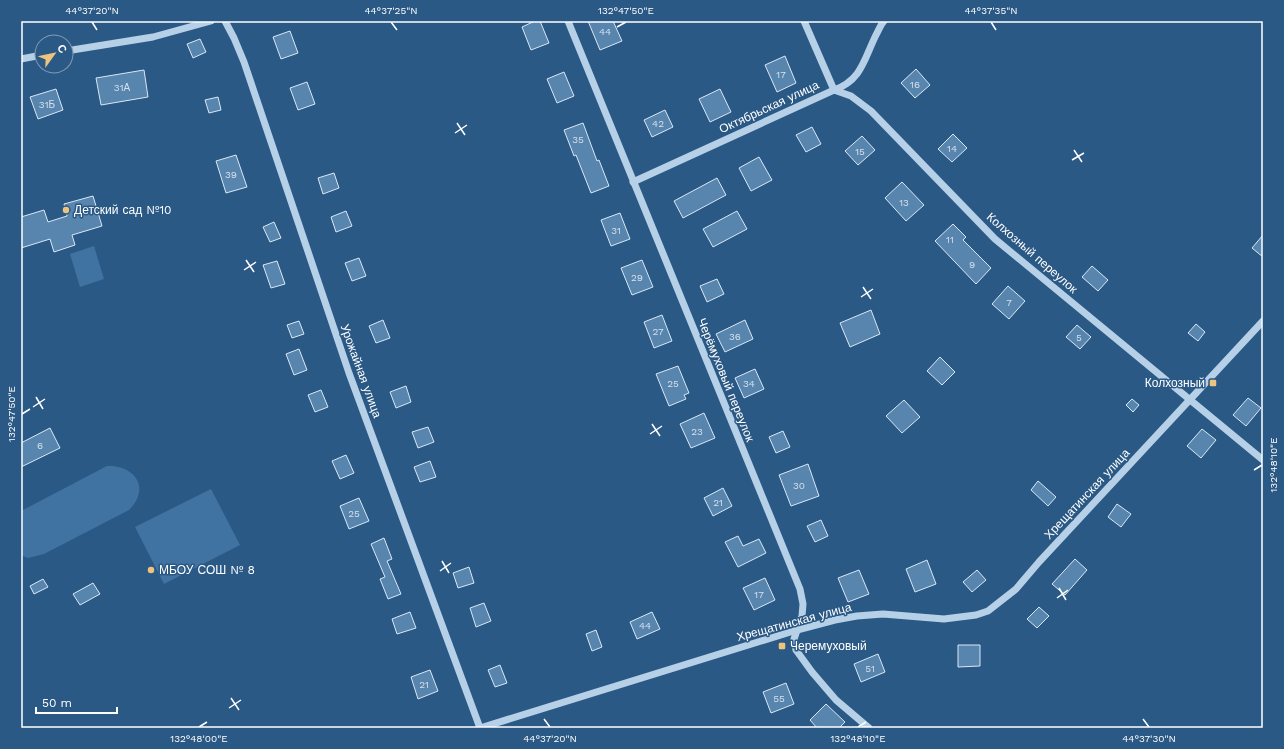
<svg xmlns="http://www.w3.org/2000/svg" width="1284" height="749" font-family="'Work Sans',sans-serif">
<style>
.green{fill:#4073a1}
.building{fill:#5785ae;stroke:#d9e8f6}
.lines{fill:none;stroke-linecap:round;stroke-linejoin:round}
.minor{stroke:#b6d0e7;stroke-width:7}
.ticks{fill:none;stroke:#fff;stroke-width:1.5}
.poi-dot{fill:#edc47e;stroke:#2b5985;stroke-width:1.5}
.labels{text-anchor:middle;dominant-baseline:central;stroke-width:3;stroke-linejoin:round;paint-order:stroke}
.number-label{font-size:10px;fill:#d5e0eb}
.street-label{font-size:12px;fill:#fff;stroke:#2b5985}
.poi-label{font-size:12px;fill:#fff;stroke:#2b5985;text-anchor:start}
.neatline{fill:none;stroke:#fff;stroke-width:1.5}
.ticks-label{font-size:10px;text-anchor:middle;fill:#fff}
</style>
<rect width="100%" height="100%" fill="#2b5985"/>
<g class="green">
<polygon points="94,246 104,279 80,287 70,254"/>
<path d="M107,466C135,465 151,488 129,510L44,554L28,558L21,555V511Z"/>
<polygon points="211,489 240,545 164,584 135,527"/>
</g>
<g class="building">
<polygon points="535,21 540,21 549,43 531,50 522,27"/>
<polygon points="588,21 613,21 622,41 600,50"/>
<polygon points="290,31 298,53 281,59 273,37"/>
<polygon points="200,39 206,52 193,58 187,44"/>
<polygon points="785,56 796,83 777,92 765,65"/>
<polygon points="916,69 930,85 915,98 901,83"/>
<polygon points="144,70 148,97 101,105 96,78"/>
<polygon points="564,72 574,96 557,103 547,79"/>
<polygon points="307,82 315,104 298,110 290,88"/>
<polygon points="56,89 63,110 38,119 30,97"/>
<polygon points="720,89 731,112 710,122 699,99"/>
<polygon points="218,97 221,110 209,113 205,100"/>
<polygon points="665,110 673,127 652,137 644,120"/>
<polygon points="583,123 597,161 599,160 609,186 591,193 576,155 574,156 564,130"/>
<polygon points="812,127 821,144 806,152 796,135"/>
<polygon points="953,134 967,148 952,162 938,149"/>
<polygon points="862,136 875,150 858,165 845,151"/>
<polygon points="236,155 247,187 226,193 216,161"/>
<polygon points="759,157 772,180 751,191 739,168"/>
<polygon points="334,173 339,188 323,194 318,178"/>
<polygon points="717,178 726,195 683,218 674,201"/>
<polygon points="902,182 924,205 906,221 885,198"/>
<polygon points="93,196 102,226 72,235 75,245 54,252 50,239 21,248 21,217 44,210 48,222 67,216 64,204"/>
<polygon points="346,211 352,226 336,232 331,217"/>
<polygon points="737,211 747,229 713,247 703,229"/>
<polygon points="620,213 630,239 611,246 601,220"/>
<polygon points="274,222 281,238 270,242 263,227"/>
<polygon points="953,224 966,237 963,240 991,268 976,284 935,241"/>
<polygon points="1263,235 1263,257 1252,248"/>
<polygon points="359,258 366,276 352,281 345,263"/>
<polygon points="642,260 653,287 632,295 621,268"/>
<polygon points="277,261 285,284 271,288 263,265"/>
<polygon points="1092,266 1108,280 1098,291 1082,277"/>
<polygon points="717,279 724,294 707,302 700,286"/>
<polygon points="1008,286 1025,301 1009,319 992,304"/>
<polygon points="871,310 880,334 850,347 840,323"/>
<polygon points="662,315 672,341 654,348 644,322"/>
<polygon points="383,320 390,338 376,343 369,326"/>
<polygon points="745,320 753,339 725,352 716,334"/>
<polygon points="299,321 304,334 292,338 287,325"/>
<polygon points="1196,324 1205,332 1198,341 1188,333"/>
<polygon points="1077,325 1091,337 1080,349 1066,337"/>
<polygon points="299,349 307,370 294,375 286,354"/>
<polygon points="940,357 955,372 942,385 927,371"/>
<polygon points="678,366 689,393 684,395 686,399 669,406 656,374"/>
<polygon points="755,369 764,389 744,398 735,378"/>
<polygon points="406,386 411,402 396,408 390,392"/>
<polygon points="321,390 328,407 315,412 308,395"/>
<polygon points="1248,398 1261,408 1246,426 1233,415"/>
<polygon points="1132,399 1139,405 1133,412 1126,405"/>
<polygon points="904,400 920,417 902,433 886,416"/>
<polygon points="704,413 715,438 691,448 680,424"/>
<polygon points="428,427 434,442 418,448 412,432"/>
<polygon points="50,428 60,448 21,467 21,443"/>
<polygon points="1202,429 1216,440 1201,458 1187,446"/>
<polygon points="783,431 790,447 776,453 769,437"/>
<polygon points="346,455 354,473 340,479 332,461"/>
<polygon points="430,461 436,477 420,482 414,467"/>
<polygon points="808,464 819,496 791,506 779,475"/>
<polygon points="1038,481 1056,497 1048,506 1031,490"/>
<polygon points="723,488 732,506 713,516 704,498"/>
<polygon points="359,498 369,521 349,529 340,506"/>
<polygon points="1117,504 1131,514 1121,527 1108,517"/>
<polygon points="821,520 828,536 815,542 807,526"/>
<polygon points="738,536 743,546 759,539 766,553 738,567 725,542"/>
<polygon points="384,538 392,559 387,561 401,594 388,599 380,579 385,577 371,544"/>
<polygon points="1075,559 1087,570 1065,595 1052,584"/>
<polygon points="927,560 936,584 915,592 906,569"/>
<polygon points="469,567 474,583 458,588 453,573"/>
<polygon points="859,570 869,594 848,602 838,578"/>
<polygon points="977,570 986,580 972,592 963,582"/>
<polygon points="765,578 775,600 754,610 743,588"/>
<polygon points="43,579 48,587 34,594 30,586"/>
<polygon points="93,583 100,594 80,605 73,594"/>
<polygon points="484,603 491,621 476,627 470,608"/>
<polygon points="1039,607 1049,616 1037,628 1027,619"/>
<polygon points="410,612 416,628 397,634 392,619"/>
<polygon points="652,612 660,629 637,639 630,622"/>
<polygon points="596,630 602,647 592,651 586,634"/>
<polygon points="958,645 980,645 980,666 958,667"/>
<polygon points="878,654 885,672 861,682 854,664"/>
<polygon points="500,665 507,683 495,687 488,670"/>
<polygon points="430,670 438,691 418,699 411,677"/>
<polygon points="786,683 794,704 771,713 763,692"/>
<polygon points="826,704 845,722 839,728 817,728 810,720"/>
</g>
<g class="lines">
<g class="minor">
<polyline points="225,21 234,38 244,62 349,373 480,728"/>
<polyline points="568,21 800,589 803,604 802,616 794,639 796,650 812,672 836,700 869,728"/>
<polyline points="804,21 834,90 851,96 871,111 995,239 1263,460"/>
<polyline points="66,51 153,37 211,21"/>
<polyline points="21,59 42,55"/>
<path d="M633,182L834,90C862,80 864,59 876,35C879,30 880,25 884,21"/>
<polyline points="480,728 797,630 835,620 857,616 883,614 944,619 976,615 988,611 1016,589 1039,562 1263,321"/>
</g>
</g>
<path class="ticks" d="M92,22L97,30M391,22L397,30M991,22L996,30M617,27L626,22M457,123L465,135M455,133L467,125M1074,150L1082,162M1072,160L1084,153M246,260L254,272M244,270L256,262M863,287L871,299M861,297L873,289M36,397L43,409M33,407L45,399M22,414L30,409M652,424L660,436M650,434L662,426M1254,470L1262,465M442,561L449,573M440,571L451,563M1059,588L1066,600M1057,598L1068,590M231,698L239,710M229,708L241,700M544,719L550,727M1143,719L1149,727M199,727L207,722M858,727L866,722"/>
<g class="poi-dot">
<circle cx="66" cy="210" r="4"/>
<rect x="1209" y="379" width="8" height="8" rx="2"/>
<circle cx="151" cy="570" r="4"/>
<rect x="778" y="642" width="8" height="8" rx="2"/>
</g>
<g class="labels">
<g class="number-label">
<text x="605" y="31">44</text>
<text x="781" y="74">17</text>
<text x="915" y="84">16</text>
<text x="122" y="87">31А</text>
<text x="47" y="104">31Б</text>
<text x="658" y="123">42</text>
<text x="578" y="139">35</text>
<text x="952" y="148">14</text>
<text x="860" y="151">15</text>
<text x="231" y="174">39</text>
<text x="904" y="202">13</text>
<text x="616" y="230">31</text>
<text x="950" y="239">11</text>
<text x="972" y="264">9</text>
<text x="637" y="277">29</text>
<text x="1009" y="302">7</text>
<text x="658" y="331">27</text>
<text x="735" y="336">36</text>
<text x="1079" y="337">5</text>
<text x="673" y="383">25</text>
<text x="749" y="383">34</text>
<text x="697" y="431">23</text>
<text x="40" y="445">6</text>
<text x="799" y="485">30</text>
<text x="718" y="502">21</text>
<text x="354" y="513">25</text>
<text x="759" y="594">17</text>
<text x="645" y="625">44</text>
<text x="870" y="668">51</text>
<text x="424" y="684">21</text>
<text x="779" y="698">55</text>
</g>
<g class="street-label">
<text transform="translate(769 107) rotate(-25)">Октябрьская улица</text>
<text transform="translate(1032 253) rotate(41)">Колхозный переулок</text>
<text transform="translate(361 371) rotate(70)">Урожайная улица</text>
<text transform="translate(726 380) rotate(68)">Черёмуховый переулок</text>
<text transform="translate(1087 494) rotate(-47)">Хрещатинская улица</text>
<text transform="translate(794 622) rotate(-15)">Хрещатинская улица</text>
</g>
<g class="poi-label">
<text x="74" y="210">Детский сад №10</text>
<text x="1205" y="383" text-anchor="end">Колхозный</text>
<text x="159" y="570">МБОУ СОШ № 8</text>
<text x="790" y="646">Черемуховый</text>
</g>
</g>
<rect width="1284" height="749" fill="none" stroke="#2b5985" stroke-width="44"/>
<g transform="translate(54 54) rotate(57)"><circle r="19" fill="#2b5985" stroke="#809bb6"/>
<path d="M0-3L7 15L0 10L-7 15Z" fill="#edc47e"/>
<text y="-6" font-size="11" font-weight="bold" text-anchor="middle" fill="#ffffff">С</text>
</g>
<path d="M36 707v6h81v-6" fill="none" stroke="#ffffff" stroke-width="2"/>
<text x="42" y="707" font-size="12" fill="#ffffff" stroke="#2b5985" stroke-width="3" paint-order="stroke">50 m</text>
<rect x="22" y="22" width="1240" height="705" class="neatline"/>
<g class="ticks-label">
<text x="92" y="14">44°37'20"N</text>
<text x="391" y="14">44°37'25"N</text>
<text x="626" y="14">132°47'50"E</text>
<text x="991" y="14">44°37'35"N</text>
<text transform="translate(11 414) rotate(-90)" y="4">132°47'50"E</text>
<text transform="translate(1273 465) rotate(-90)" y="4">132°48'10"E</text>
<text x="199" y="742">132°48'00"E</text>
<text x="550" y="742">44°37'20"N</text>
<text x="858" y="742">132°48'10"E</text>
<text x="1149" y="742">44°37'30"N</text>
</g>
</svg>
